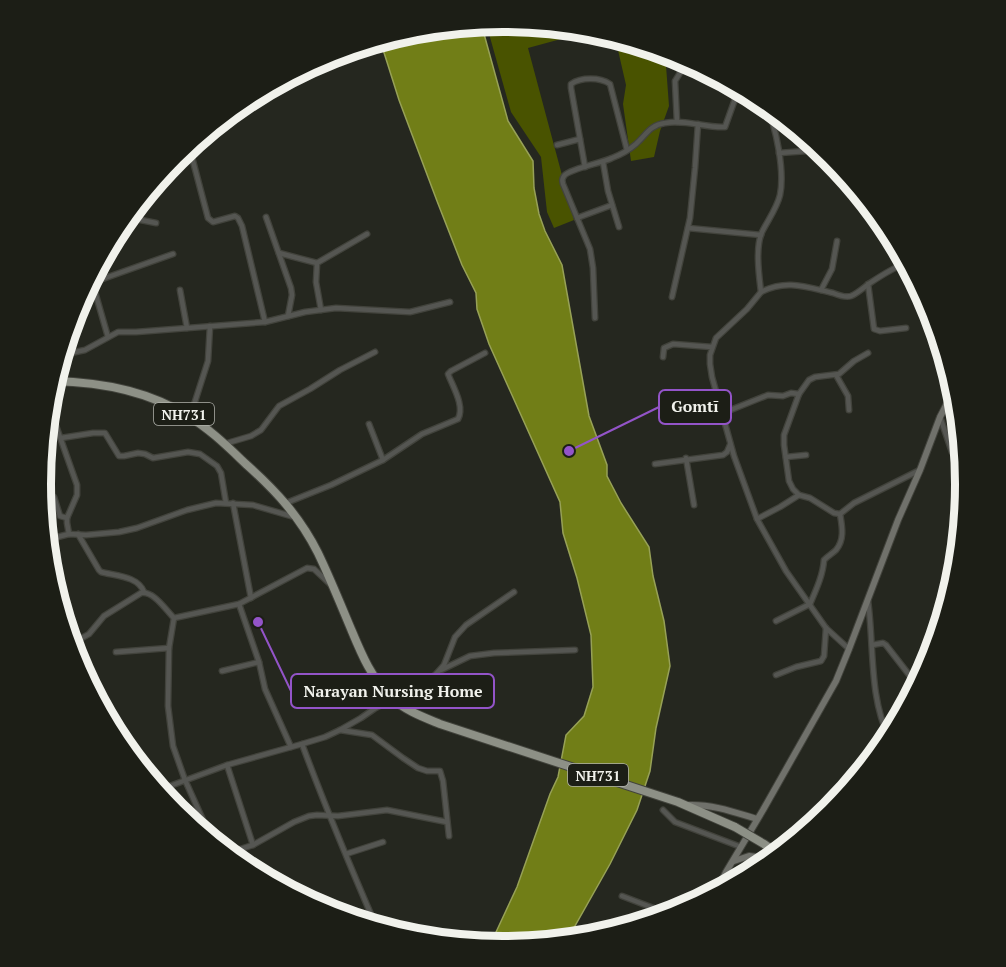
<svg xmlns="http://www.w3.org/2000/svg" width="1006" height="967" font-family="'PT Serif',serif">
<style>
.green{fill:#495300}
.water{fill:#717e17;stroke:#97a157;stroke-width:1.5}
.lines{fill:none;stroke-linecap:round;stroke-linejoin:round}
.minor-casing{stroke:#42433c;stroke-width:7}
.secondary-casing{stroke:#42433c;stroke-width:8}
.trunk-casing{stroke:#42433c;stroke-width:10}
.minor{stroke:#555652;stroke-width:4.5}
.secondary{stroke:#70716b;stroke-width:6}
.trunk{stroke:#8d9086;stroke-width:8}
.trunk-bridge-casing{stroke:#42433c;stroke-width:10;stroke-linecap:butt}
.trunk-bridge{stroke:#8d9086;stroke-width:8}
.labels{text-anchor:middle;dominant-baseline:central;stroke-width:6;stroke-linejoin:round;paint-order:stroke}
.shield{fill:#1c1e16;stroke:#b1b2ac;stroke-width:1.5}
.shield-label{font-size:14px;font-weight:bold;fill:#f1f2ec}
.rim{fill:none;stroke:#f1f2ec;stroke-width:8}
.leader{fill:none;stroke:#9354c8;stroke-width:2}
.callout-dot{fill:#9354c8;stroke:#1c1e16;stroke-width:2}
.callout{fill:#1c1e16;stroke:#9354c8;stroke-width:2}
.callout-label{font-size:16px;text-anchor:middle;font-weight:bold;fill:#f1f2ec}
</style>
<rect width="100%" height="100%" fill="#25271f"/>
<g class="green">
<polygon points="503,21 594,30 528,48 574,220 554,228 547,212 541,157 511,112 486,23"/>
<polygon points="615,37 665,52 669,106 660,131 654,157 631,161 623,104 626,85"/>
</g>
<polygon class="water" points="481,23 508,121 533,161 534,188 539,214 545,231 562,265 589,416 607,465 607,476 621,503 649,547 653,576 664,621 670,666 656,728 650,771 637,810 610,864 567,940 503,946 490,945 517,887 550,794 558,777 566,735 584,716 593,687 591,635 577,578 563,533 560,502 489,344 477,309 476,293 462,265 437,201 399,100 380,40 413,30"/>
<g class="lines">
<defs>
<g id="minor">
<polyline points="677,55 680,73 675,81 677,122"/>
<path d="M766,104C776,127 785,171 780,195C777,208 768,220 762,232C755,248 759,275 761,292L747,309L716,338L710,355V364L712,377L734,456L757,519L786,571L826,628L849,649"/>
<polyline points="228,113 250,109"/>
<polyline points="557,145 580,139"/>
<polyline points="189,146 208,218 213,222 235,216 238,218 242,226 265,322"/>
<polyline points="779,153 807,151 812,147 812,142"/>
<polyline points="603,162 608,191 619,227"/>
<path d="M585,167L571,88V84C581,77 600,77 610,84L627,150"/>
<polyline points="129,214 141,220 156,223"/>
<polyline points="266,217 291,288 292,295 288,316"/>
<polyline points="577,218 612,205"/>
<polyline points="688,228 761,235"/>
<polyline points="279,253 317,263"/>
<polyline points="868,284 874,329 880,331 906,328"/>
<polyline points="180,290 187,328"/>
<polyline points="821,290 832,269 837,241"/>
<path d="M761,292C786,279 806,287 833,293C838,295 845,298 851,296C858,293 864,287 870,283C882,275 894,267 907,263"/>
<polyline points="672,297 690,218 695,168 698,124"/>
<polyline points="321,310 316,282 317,263 367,234"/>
<path d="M595,318L593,268L590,249L563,184C562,180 562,179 564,176C569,169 602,163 612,158C620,155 629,150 636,144C646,135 650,125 665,123C685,119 705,128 725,127L739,88"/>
<polyline points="108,337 93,285 94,282 173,254"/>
<polyline points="868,353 854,361 839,374 815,377 809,380 799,394 784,435 784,445 789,481 793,489 799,495 810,498 834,513 840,514 854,503 920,470"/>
<polyline points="61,355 85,350 118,332 136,332 265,322 305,312 336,308 410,312 450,302"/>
<polyline points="663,357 664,348 673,344 712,347"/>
<polyline points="836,375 848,396 849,410"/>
<polyline points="49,397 55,423 77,485 77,495 67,518 67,523 69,534"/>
<polyline points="723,413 768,395 783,396 791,393 799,394"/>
<polyline points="190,417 208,361 210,326"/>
<polyline points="940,417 952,452 955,456 963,459"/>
<polyline points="369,424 383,460"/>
<polyline points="61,438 93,433 105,433 119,456 124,456 138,453 145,454 153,458 188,452 200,454 217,466 221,473 226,503"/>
<polyline points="224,444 251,436 261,430 279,406 310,389 340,370 375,352"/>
<polyline points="786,457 806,455"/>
<polyline points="686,458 694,505"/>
<polyline points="655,464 723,455 727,452 730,445"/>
<polyline points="54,497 60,516 67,518"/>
<polyline points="233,503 251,598"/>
<path d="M286,503L331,485L383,460L422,434L458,419C465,406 453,387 448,374L451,371L485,353"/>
<polyline points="757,519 780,507 799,495"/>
<path d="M78,534L99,570L101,572C116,576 138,576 144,592"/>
<polyline points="46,540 69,534 86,535 119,532 137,528 187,510 216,503 253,505 294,517"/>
<path d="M868,601C874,643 869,699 889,737"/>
<polyline points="239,604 259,662 265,689 291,747"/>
<polyline points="174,618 239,604 307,568 314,569 331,585"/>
<path d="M776,621L810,604C816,590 823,575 824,560C828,556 833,553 836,550C845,539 842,526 840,514"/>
<path d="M71,644L89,634L104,616L141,593C154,591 165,609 174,618L169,648L168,706L173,746L185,780L203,820L219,846"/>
<polyline points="872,645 883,643 886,645 917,685"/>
<polyline points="116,652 169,648"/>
<polyline points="441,670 470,656 494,653 575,650"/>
<polyline points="222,671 259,662"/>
<polyline points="776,675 796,667 821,661 824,656 826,628"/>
<polyline points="340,730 372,735 403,758 418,768 427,771 440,771 443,781 449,836"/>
<path d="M302,744C325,806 350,866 376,926"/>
<polyline points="227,765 253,845"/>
<polyline points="159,790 227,765 302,744 325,737 340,730 361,718 374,709 435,675 444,665 455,637 466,625 514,592"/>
<polyline points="663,810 675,822 741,847"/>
<polyline points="228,853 253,845 294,822 309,816 317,815 338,816 387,810 447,822"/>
<polyline points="346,854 383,842"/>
<polyline points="622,896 669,914"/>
</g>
<g id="secondary">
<path d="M688,805C712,804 734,812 757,819"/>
<polyline points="734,861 749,856 771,859"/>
<polyline points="717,891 726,872 763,810 836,681 849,649 898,520 920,470 940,417 955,388"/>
</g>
<g id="trunk">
<path d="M53,381C100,382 147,390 188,416C210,429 229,448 247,465C277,492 300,517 318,553C330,578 340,603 351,629C361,653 372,680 392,698C406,711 423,717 440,724L678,802L735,827"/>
<polyline points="764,844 778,853"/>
</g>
</defs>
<use href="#minor" class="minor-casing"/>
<use href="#secondary" class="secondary-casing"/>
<use href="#trunk" class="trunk-casing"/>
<use href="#minor" class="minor"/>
<use href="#secondary" class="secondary"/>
<use href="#trunk" class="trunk"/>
<defs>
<polyline id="trunk-bridge" points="735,827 764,844"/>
</defs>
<use href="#trunk-bridge" class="trunk-bridge-casing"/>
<use href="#trunk-bridge" class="trunk-bridge"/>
</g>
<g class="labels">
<g class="shield">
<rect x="154" y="403" width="60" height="22" rx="4.5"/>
<rect x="568" y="764" width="60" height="22" rx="4.5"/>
</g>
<g class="shield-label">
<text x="184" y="414">NH731</text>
<text x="598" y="775">NH731</text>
</g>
</g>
<path d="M0 0H1006V967H0ZM51 484a452 452 0 1 1 904 0a452 452 0 1 1-904 0Z" fill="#1c1e16" fill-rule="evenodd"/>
<path class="rim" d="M51 484a452 452 0 1 1 904 0a452 452 0 1 1-904 0Z"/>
<path class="leader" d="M569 451L659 407M258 622L291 691"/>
<g class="callout-dot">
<circle cx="569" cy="451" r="6"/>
<circle cx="258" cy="622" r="6"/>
</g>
<g class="callout">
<rect x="659" y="390" width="72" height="34" rx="6"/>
<rect x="291" y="674" width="203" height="34" rx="6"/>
</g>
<g class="callout-label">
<text x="695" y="412">Gomtī</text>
<text x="393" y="697">Narayan Nursing Home</text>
</g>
</svg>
